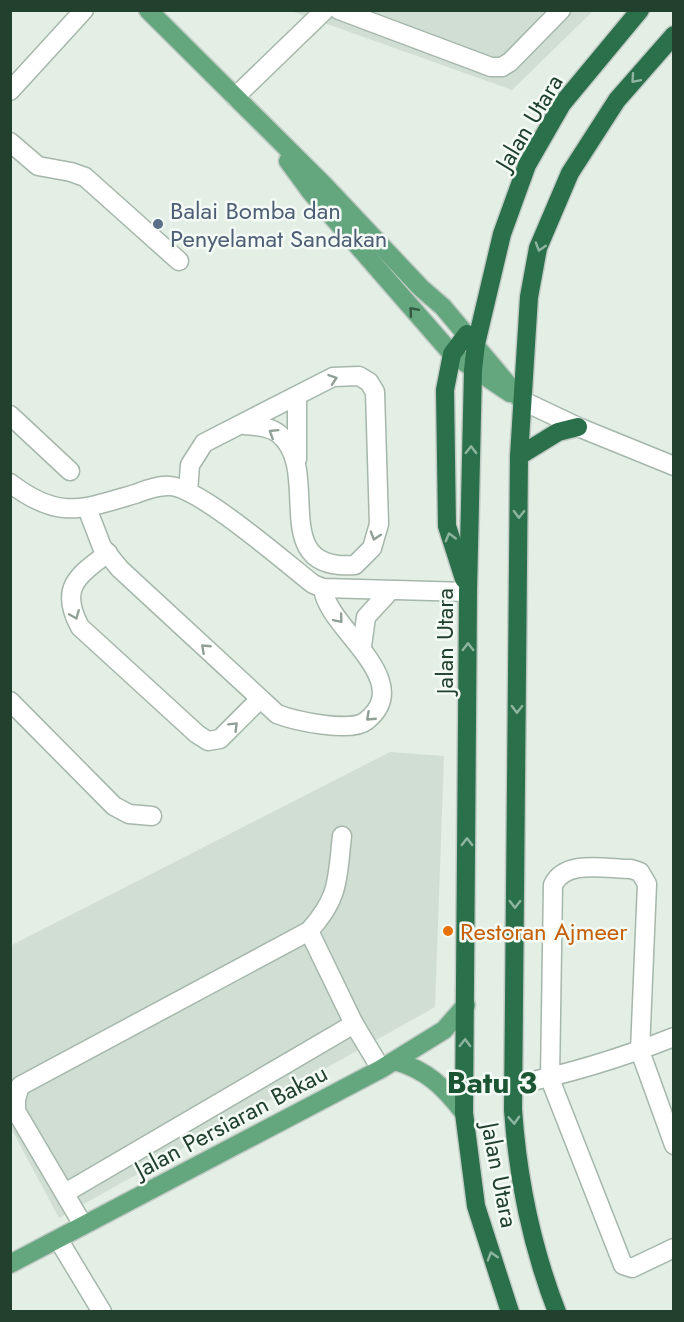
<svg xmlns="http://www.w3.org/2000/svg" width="684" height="1322" font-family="Jost,sans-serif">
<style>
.built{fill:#d1ded4}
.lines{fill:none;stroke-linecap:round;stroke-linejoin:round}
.minor-casing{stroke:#a5b7aa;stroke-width:21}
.major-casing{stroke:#c1cac4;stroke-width:21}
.highway-casing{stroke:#c1cac4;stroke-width:21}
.minor{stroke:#fff;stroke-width:18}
.major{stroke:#64a77f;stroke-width:18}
.highway{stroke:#2a704a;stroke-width:18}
.oneway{stroke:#8fb5a0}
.oneway2{stroke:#325a42}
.oneway3{stroke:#90a096}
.service-dot{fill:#5c6f8a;stroke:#f4faf5;stroke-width:2}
.food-dot{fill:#e8710a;stroke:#f4faf5;stroke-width:2}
.labels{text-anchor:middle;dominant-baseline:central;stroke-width:5;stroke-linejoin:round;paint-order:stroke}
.street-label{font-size:24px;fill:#21412e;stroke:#f4faf5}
.service-label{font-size:24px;fill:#4e5e75;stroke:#f4faf5;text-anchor:start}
.food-label{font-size:24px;fill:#c56008;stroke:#f4faf5;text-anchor:start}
.district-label{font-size:30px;font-weight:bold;fill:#1b5533;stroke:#f4faf5}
</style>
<rect width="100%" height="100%" fill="#e3eee5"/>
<g class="built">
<polygon points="291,11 593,11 512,90"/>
<polygon points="390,752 444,756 435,1007 59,1218 11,1128 10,946"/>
</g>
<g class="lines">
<defs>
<g id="minor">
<polyline points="339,10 491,67 502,67 510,62 561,10"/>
<polyline points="10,91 84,10"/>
<polyline points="235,97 325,10"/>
<polyline points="10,142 38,166 71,172 85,177 179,261"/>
<polyline points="521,400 578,427 674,466"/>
<polyline points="10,415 70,471"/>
<polyline points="297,459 297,396"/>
<path d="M10,483C58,520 81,510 135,494C146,490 158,485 170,486C199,487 286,563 313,584L323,588L468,592"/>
<path d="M188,491L190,465L204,443L333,377L359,376L369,382L375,392L379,524L372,548L355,565C265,572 324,471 279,434C269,426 255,426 244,425"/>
<path d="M87,508L102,547L120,569L277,714C295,721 351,733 366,721C418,680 326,628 323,588"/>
<path d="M108,553C77,576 59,588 80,627L197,734L208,741L220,739L260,699"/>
<polyline points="362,646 366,617 390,591"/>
<polyline points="10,701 114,806 129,814 152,816"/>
<polyline points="309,931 354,1024 381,1069"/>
<path d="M514,1085C569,1074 621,1058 674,1037"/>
<path d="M674,1145L640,1051L647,884L640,872L631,869C606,869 565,859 553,885L550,1079L623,1265L632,1268L674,1248"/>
<polyline points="65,1193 354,1024"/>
<path d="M83,1225L16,1111V1099L20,1086L309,931C340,897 337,879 342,836"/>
<polyline points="58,1239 102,1312"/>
</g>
<g id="major">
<polyline points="148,10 324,185 421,288 443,307 521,400"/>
<polyline points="288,161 310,191 452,354 510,393"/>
<path d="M395,1061C427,1070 444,1087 464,1113"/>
<polyline points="10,1264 381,1069 444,1030 466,1005"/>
</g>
<g id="highway">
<polyline points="519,456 558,432 578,427"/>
<polyline points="464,579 447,526 445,390 452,354 467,334"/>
<polyline points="510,1312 476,1206 464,1113 468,592 473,370 476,344 502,234 527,165 562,104 640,10"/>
<path d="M557,1312C531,1245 518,1181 513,1110L519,456L529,297L538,248L570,173L617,100L674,35"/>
</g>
</defs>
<use href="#minor" class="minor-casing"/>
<use href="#major" class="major-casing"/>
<use href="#highway" class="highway-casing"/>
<use href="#minor" class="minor"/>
<use href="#major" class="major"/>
<use href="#highway" class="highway"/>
</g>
<defs><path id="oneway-chevron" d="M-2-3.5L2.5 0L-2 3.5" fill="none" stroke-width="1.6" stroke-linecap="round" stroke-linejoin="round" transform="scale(1.5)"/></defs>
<g class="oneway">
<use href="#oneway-chevron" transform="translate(635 79) rotate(131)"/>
<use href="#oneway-chevron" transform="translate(540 247) rotate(107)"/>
<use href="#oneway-chevron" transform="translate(471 450) rotate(-89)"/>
<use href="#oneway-chevron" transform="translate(519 514) rotate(91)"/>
<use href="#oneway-chevron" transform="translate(450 537) rotate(-105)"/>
<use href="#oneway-chevron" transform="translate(468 647) rotate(-90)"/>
<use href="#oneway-chevron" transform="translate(517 709) rotate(91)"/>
<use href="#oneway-chevron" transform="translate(467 842) rotate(-90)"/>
<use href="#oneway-chevron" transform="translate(515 904) rotate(91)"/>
<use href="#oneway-chevron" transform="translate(465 1043) rotate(-89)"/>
<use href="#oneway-chevron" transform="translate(514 1120) rotate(87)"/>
<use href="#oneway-chevron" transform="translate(492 1256) rotate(-107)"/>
</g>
<use class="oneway2" href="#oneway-chevron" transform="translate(413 311) rotate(-131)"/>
<g class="oneway3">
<use href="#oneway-chevron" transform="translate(333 379) rotate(-19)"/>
<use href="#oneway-chevron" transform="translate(273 433) rotate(-148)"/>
<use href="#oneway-chevron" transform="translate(375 536) rotate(107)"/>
<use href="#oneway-chevron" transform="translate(75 615) rotate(68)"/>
<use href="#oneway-chevron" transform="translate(339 619) rotate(50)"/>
<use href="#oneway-chevron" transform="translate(205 648) rotate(-137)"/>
<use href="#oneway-chevron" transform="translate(370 717) rotate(137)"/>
<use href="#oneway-chevron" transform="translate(234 726) rotate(-45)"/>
</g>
<circle class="service-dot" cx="158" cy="224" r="6"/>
<circle class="food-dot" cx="448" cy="931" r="6"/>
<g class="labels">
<g class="street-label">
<text transform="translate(529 122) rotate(-59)">Jalan Utara</text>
<text transform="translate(444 641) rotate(-90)">Jalan Utara</text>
<text transform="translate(231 1121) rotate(-28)">Jalan Persiaran Bakau</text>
<text transform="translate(500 1175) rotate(79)">Jalan Utara</text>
</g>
<g class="service-label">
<text x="170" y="210">Balai Bomba dan<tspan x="170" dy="28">Penyelamat Sandakan</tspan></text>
</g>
<g class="food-label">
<text x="460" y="931">Restoran Ajmeer</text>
</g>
<g class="district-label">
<text x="492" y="1082">Batu 3</text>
</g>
</g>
<rect width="684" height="1322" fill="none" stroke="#21412e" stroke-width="24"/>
</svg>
